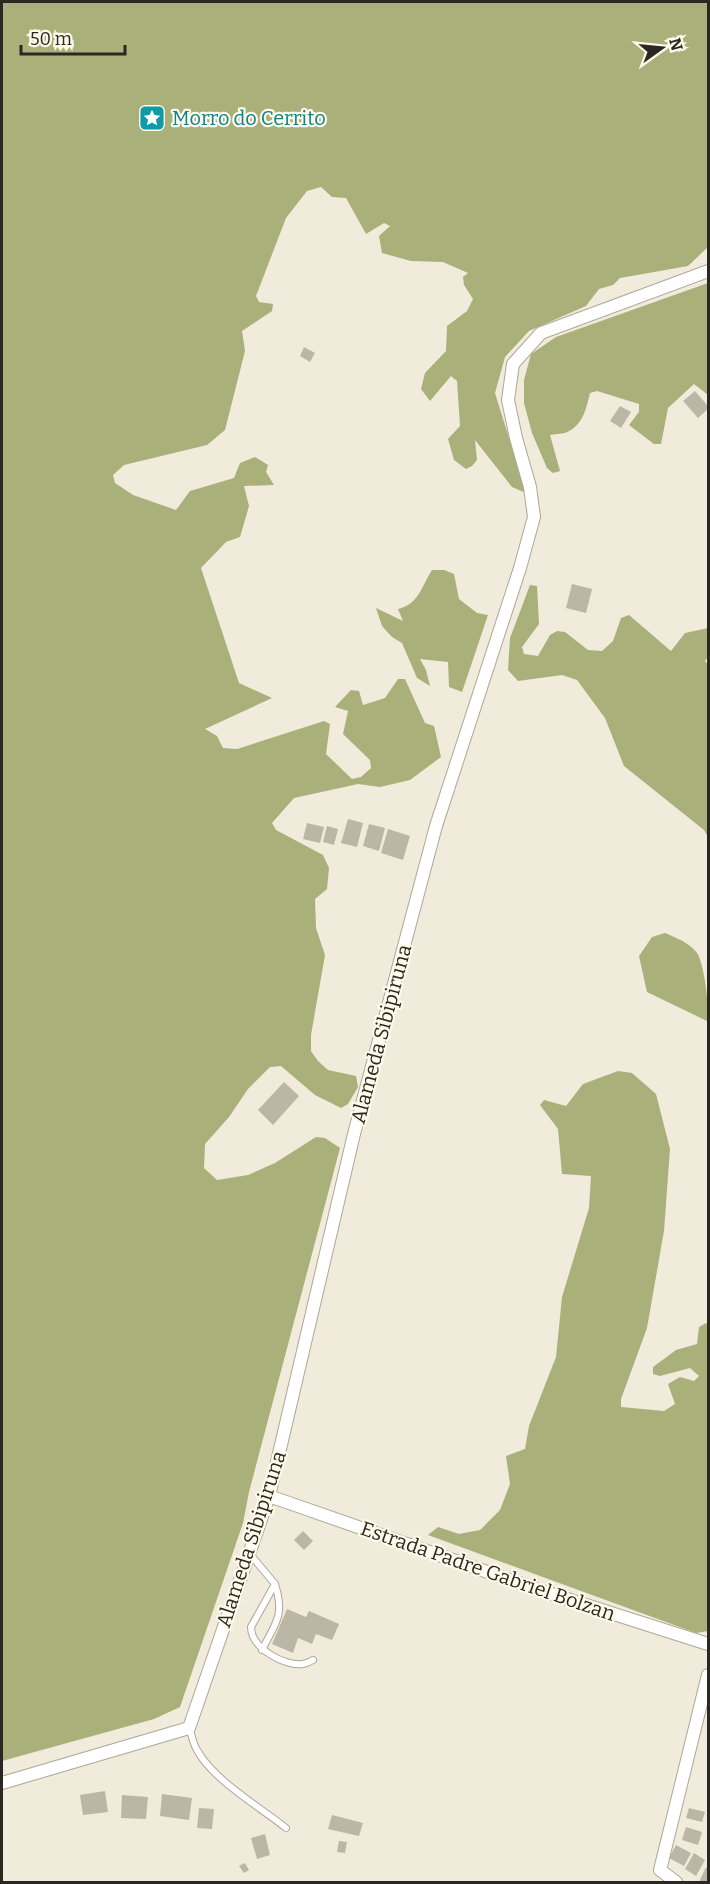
<svg xmlns="http://www.w3.org/2000/svg" width="710" height="1884" font-family="Bitter,serif">
<style>
.forest{fill:#a9b079}
.building{fill:#bcb6a7}
.lines{fill:none;stroke-linecap:round;stroke-linejoin:round}
.lane-casing{stroke:#ada799;stroke-width:8}
.street-casing{stroke:#ada799;stroke-width:14}
.lane{stroke:#fff;stroke-width:6}
.street{stroke:#fff;stroke-width:12}
.labels{text-anchor:middle;dominant-baseline:central;stroke-width:4.5;stroke-linejoin:round;paint-order:stroke}
.culture-label{font-size:20px;fill:#0d838f;stroke:#fff9e9;text-anchor:start}
.street-label{font-size:20px;fill:#2b2823;stroke:#fff9e9}
</style>
<rect width="100%" height="100%" fill="#f1ebdc"/>
<g class="forest">
<polygon points="2,2 708,2 708,247 688,266 620,278 613,285 599,289 586,306 529,331 505,357 495,393 526,493 512,487 475,440 477,460 472,466 466,469 454,460 448,439 460,426 457,381 451,376 430,401 421,389 425,373 446,351 447,326 467,311 473,299 464,285 463,277 468,273 443,262 411,261 382,253 379,236 390,226 384,223 366,234 346,198 332,197 321,187 307,191 286,218 256,296 259,302 273,304 272,311 242,331 245,351 225,430 207,445 124,465 113,475 115,483 133,495 176,510 190,491 234,478 240,463 255,457 268,465 266,472 274,485 244,486 249,506 240,537 226,542 201,568 239,683 272,698 205,729 217,736 223,748 237,749 324,721 330,724 326,754 352,779 361,777 371,768 370,760 343,734 348,711 335,707 351,690 359,691 363,705 385,698 398,679 405,679 425,723 434,726 441,757 410,780 380,787 358,784 294,798 272,823 276,830 323,855 329,868 327,889 315,899 316,928 325,955 311,1035 311,1051 318,1061 328,1070 356,1076 358,1087 348,1104 341,1108 315,1095 281,1066 270,1067 248,1089 229,1117 205,1144 204,1168 217,1180 248,1175 275,1163 316,1137 325,1138 340,1148 249,1492 243,1523 180,1707 154,1719 2,1761"/>
<path d="M708,283V395L694,384L668,408L661,444H654L629,425L639,412V404L597,391L590,393C586,409 583,426 565,433C561,434 554,434 550,435L560,471L553,473L547,468L532,433L524,403V380L531,354L556,337Z"/>
<path d="M432,570H444L454,574L459,599L477,613L488,615L462,692L449,687L448,662L420,659L426,670L430,686L417,678L402,643L392,637L382,626L376,608L403,621L398,609C419,604 421,587 432,570Z"/>
<polygon points="530,585 537,586 539,624 522,647 524,654 538,656 550,635 557,631 565,632 588,650 602,651 613,641 621,618 629,615 671,651 685,633 708,628 708,657 705,661 708,665 708,837 704,830 624,766 605,718 577,680 562,675 518,681 508,670 510,638"/>
<path d="M665,933C676,938 689,942 697,953C704,963 710,1009 707,1021L647,992L639,956L652,937Z"/>
<polygon points="618,1071 632,1073 656,1094 670,1149 664,1231 647,1328 621,1399 621,1407 664,1411 675,1404 668,1384 680,1377 694,1381 699,1376 690,1368 660,1376 653,1374 653,1367 676,1350 697,1344 699,1327 706,1323 708,1325 708,1631 696,1633 428,1535 438,1527 459,1534 480,1530 500,1510 510,1484 506,1456 525,1449 529,1426 556,1357 562,1297 589,1208 591,1176 562,1174 558,1129 540,1105 544,1100 566,1106 583,1084"/>
</g>
<g class="building">
<polygon points="304,347 315,353 310,362 300,356"/>
<polygon points="695,391 708,406 708,409 698,418 683,401"/>
<polygon points="620,406 631,412 621,428 610,421"/>
<polygon points="572,584 592,589 586,613 566,608"/>
<polygon points="348,819 363,823 357,847 341,843"/>
<polygon points="307,823 324,827 320,843 303,839"/>
<polygon points="369,824 385,828 379,851 363,846"/>
<polygon points="327,826 338,829 334,845 323,842"/>
<polygon points="388,829 410,836 403,860 381,853"/>
<polygon points="284,1082 299,1096 273,1125 258,1110"/>
<polygon points="303,1531 313,1541 304,1550 294,1540"/>
<polygon points="287,1609 306,1617 309,1611 339,1624 332,1640 316,1634 312,1644 298,1638 293,1653 272,1644"/>
<polygon points="105,1791 108,1812 83,1815 80,1795"/>
<polygon points="162,1794 192,1798 189,1820 160,1816"/>
<polygon points="122,1795 148,1797 146,1819 121,1818"/>
<polygon points="199,1808 214,1809 212,1829 197,1828"/>
<polygon points="689,1808 705,1812 702,1822 686,1818"/>
<polygon points="332,1815 363,1823 359,1836 328,1829"/>
<polygon points="686,1827 702,1832 698,1845 682,1840"/>
<polygon points="265,1834 270,1855 257,1859 251,1838"/>
<polygon points="339,1841 347,1842 345,1853 337,1852"/>
<polygon points="676,1845 691,1853 684,1866 669,1858"/>
<polygon points="694,1853 705,1860 696,1876 685,1869"/>
<polygon points="245,1863 249,1870 244,1873 239,1866"/>
<polygon points="706,1867 708,1869 708,1882 699,1882"/>
</g>
<g class="lines">
<defs>
<g id="lane">
<path d="M249,1553L275,1584L251,1627C251,1648 285,1667 303,1664C307,1663 310,1662 313,1660"/>
<path d="M262,1650C276,1622 285,1616 275,1584"/>
<path d="M189,1728C192,1735 193,1744 197,1750C213,1780 260,1807 286,1828"/>
</g>
<g id="street">
<polyline points="269,1496 539,1590 708,1644"/>
<polyline points="2,1783 189,1728 269,1496 354,1134 436,826 520,568 534,517 530,487 516,438 508,400 513,364 541,333 708,271"/>
<polyline points="676,1882 660,1870 708,1675"/>
</g>
</defs>
<use href="#lane" class="lane-casing"/>
<use href="#street" class="street-casing"/>
<use href="#lane" class="lane"/>
<use href="#street" class="street"/>
</g>
<defs>
<symbol id="sight-square" viewBox="-11 -11 22 22"><rect x="-9" y="-9" width="18" height="18" rx="4" fill="#0f9aa8" stroke="#fff9e9"/><path d="M0-6L1.8-2.2L6-1.7L2.9 1.2L3.7 5.4L0 3.3L-3.7 5.4L-2.9 1.2L-6-1.7L-1.8-2.2Z" fill="#fff"/></symbol>
</defs>
<g fill-rule="evenodd">
<use href="#sight-square" x="137" y="103" width="30" height="30"/>
</g>
<g class="labels">
<g class="culture-label">
<text x="172" y="118">Morro do Cerrito</text>
</g>
<g class="street-label">
<text transform="translate(381 1034) rotate(-75)">Alameda Sibipiruna</text>
<text transform="translate(251 1539) rotate(-72)">Alameda Sibipiruna</text>
<text transform="translate(488 1571) rotate(19)">Estrada Padre Gabriel Bolzan</text>
</g>
</g>
<rect width="710" height="1884" fill="none" stroke="#2b2823" stroke-width="6"/>
<g transform="translate(662 48) rotate(75)" stroke="#fff9e9" stroke-width="4.5" paint-order="stroke">
<path d="M0-4.5L10 22L0 15L-10 22Z" fill="#2b2823"/>
<text y="-9" font-size="16" font-weight="bold" text-anchor="middle" fill="#2b2823">N</text>
</g>
<path d="M21 45v9h104v-9" fill="none" stroke="#2b2823" stroke-width="3"/>
<text x="30" y="45" font-size="18" fill="#2b2823" stroke="#fff9e9" stroke-width="4.5" paint-order="stroke">50 m</text>
</svg>
